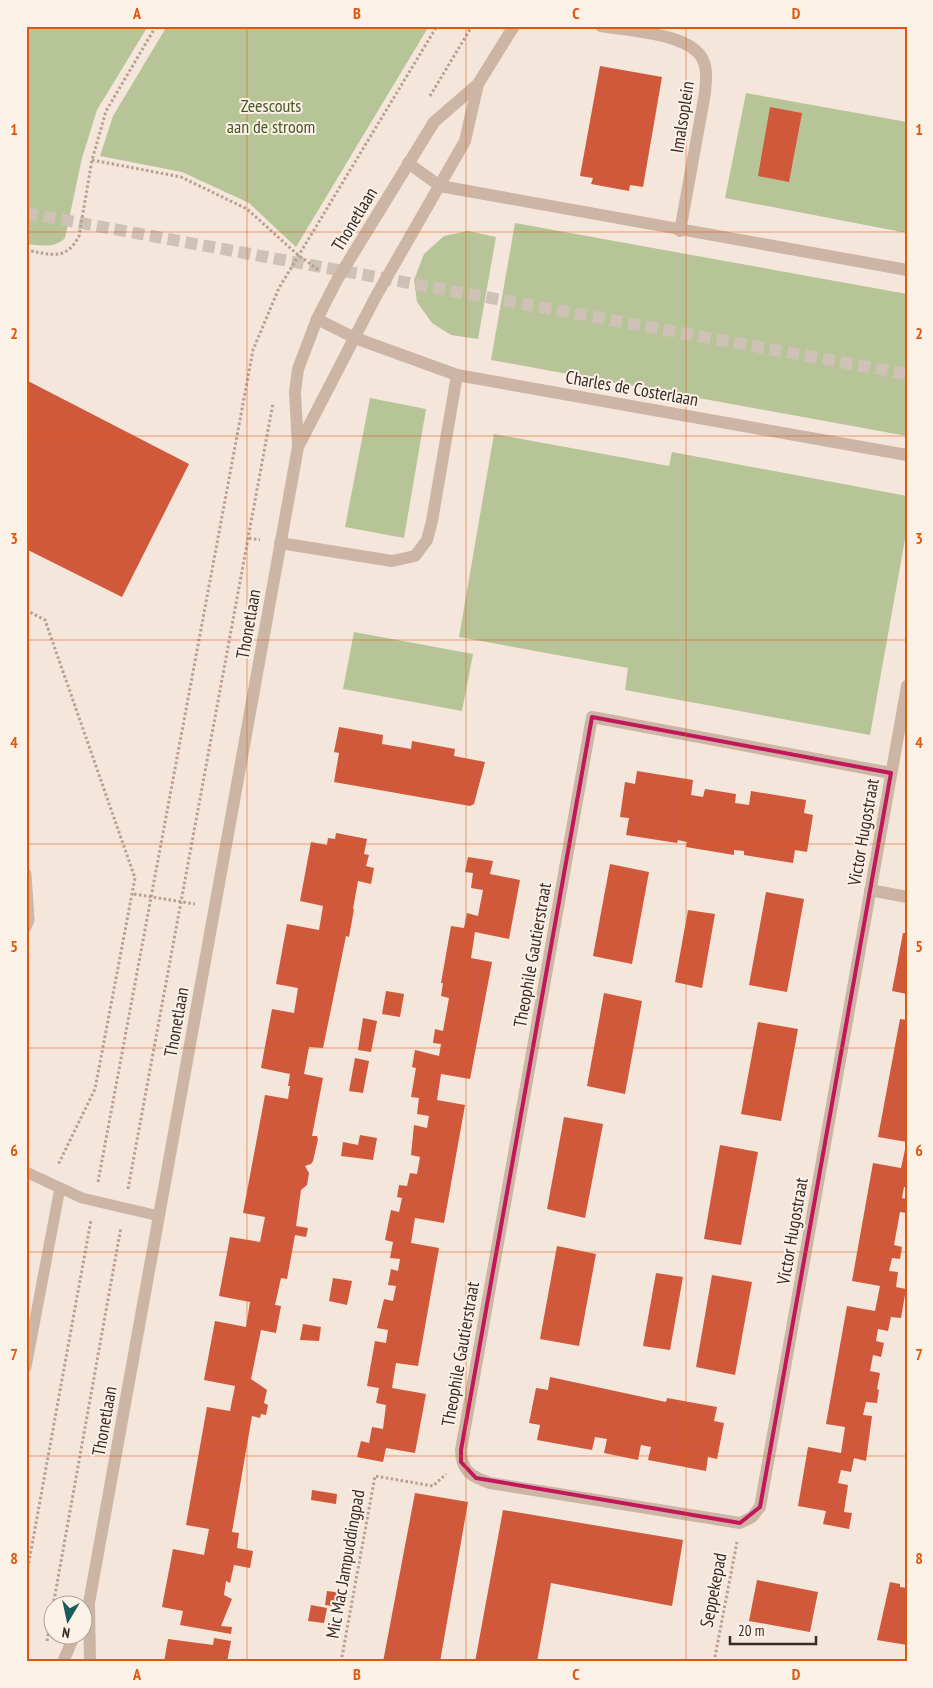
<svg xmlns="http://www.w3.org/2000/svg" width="933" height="1688" font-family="'PT Sans Narrow',sans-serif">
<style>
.green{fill:#b7c498}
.building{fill:#d0583b}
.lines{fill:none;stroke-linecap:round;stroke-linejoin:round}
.secondary-tunnel{stroke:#cec1b6;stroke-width:12;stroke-dasharray:12 6;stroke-linecap:butt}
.path{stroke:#b99f8f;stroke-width:3;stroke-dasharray:2.5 2.5;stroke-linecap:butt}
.lane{stroke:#cdb5a5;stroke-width:11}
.street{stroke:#cdb5a5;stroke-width:12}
.marked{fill:none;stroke:#c2185b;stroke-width:4;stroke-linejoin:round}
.grid{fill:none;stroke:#df570d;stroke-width:1;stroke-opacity:0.55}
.labels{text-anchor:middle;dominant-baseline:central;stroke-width:4;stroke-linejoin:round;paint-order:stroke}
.park-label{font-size:18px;fill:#495828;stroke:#fbf1e7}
.street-label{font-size:18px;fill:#382b27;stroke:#fbf1e7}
.neatline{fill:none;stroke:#df570d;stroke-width:2}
.grid-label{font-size:16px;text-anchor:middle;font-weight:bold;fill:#df570d}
</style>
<rect width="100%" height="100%" fill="#f4e6da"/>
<g class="green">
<path d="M26,26H148L97,110L82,158L65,238C54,249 41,245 26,244Z"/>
<polygon points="167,26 429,26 296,247 249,203 182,172 100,156 113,116"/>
<polygon points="746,93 907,122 907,233 725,198"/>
<polygon points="515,223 907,294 907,436 491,360"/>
<polygon points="468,231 496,237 478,339 451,335 432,323 417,302 414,280 424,254 444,236"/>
<polygon points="370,398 426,409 404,538 345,527"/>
<polygon points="494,434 669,466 672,452 907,496 907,528 870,735 625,690 628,668 459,637"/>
<polygon points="354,632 473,654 462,711 343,689"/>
</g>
<g class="building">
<polygon points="600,66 662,77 643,187 630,185 629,191 591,184 593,178 580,176"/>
<polygon points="770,107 802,113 789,182 758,176"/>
<polygon points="26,380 189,464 122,597 26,549"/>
<polygon points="339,727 383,735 382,744 411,749 412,741 455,749 454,756 485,762 474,804 470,806 334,782 339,753 334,752"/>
<polygon points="637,771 693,780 691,795 703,797 705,789 736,794 735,803 749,805 751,791 806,800 804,813 813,815 807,852 795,850 793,863 744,855 744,851 734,850 734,855 686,847 687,842 678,840 677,843 626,835 629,818 620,817 625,782 635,784"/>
<polygon points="336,833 367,839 364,854 369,855 366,866 374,868 371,884 358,881 353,909 354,909 349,937 346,936 323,1048 309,1047 304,1074 323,1078 312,1136 317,1136 318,1139 313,1161 311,1164 305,1166 309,1173 307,1185 301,1190 296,1226 308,1228 306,1237 295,1235 287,1279 281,1278 275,1305 281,1306 276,1333 261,1330 251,1379 267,1390 264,1403 268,1405 266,1415 261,1414 260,1418 252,1416 232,1532 239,1533 237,1548 253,1551 250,1568 234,1565 230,1583 226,1581 224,1595 232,1599 221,1626 232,1627 231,1634 180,1625 183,1611 162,1607 173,1549 204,1555 209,1529 186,1525 207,1407 230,1411 235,1386 204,1380 215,1321 246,1327 250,1302 219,1296 230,1237 260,1242 265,1217 243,1213 265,1095 288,1099 290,1086 288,1086 290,1074 261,1068 272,1009 294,1013 298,988 276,984 287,924 319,930 323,906 300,901 311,842 327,845 328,838 335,839"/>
<polygon points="468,857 493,861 490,874 520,880 509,939 475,932 471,958 492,962 470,1079 441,1074 437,1100 465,1105 444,1223 415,1218 411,1243 439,1248 418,1366 396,1363 392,1388 426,1394 415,1453 386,1448 383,1462 357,1457 361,1441 369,1443 372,1427 383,1429 386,1405 376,1403 379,1388 367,1386 375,1341 386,1343 388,1330 377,1328 384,1299 393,1301 396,1286 388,1285 391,1269 398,1271 400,1259 390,1258 393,1242 385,1240 391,1210 399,1212 402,1198 397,1197 399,1185 407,1186 410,1173 417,1174 420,1157 411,1155 414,1125 427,1128 429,1116 417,1114 419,1098 411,1097 416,1068 412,1067 415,1050 439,1056 441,1044 433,1043 435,1029 443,1031 449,998 441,996 443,983 441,983 451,926 464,928 467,913 478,916 483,890 471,888 473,873 465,872"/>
<polygon points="610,864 649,872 632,964 593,956"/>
<polygon points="766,892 804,899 787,992 749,985"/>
<polygon points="688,910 715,914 702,988 675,982"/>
<polygon points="903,933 907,933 907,994 892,991"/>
<polygon points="386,991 404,994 400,1017 382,1014"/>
<polygon points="604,993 642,1001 625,1094 587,1086"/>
<polygon points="363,1018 377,1021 371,1052 358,1050"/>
<polygon points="900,1019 907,1020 907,1142 878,1137"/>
<polygon points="758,1022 798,1029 781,1121 741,1114"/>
<polygon points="355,1058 369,1061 363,1093 349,1091"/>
<polygon points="564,1117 603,1124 585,1218 547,1209"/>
<polygon points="360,1135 377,1138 373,1160 341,1156 343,1142 358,1145"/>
<polygon points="720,1145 758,1152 741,1245 704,1239"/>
<polygon points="906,1145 907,1187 904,1187 902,1198 907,1199 907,1213 900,1212 894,1245 902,1247 900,1259 892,1258 889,1271 898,1272 896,1287 906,1289 901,1318 891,1317 888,1331 878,1329 876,1341 884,1343 881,1357 873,1355 870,1371 880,1373 877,1389 879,1390 877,1403 866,1402 863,1415 872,1416 866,1461 854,1458 851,1472 841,1470 838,1483 848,1485 844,1512 852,1513 849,1529 823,1524 826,1511 798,1506 808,1447 841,1453 845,1427 826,1424 847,1306 875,1311 880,1286 852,1281 873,1163 901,1168"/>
<polygon points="557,1246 596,1254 579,1346 540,1339"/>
<polygon points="656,1273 683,1277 670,1350 643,1346"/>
<polygon points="712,1275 752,1282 735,1375 696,1367"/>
<polygon points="333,1278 352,1281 347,1305 329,1301"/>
<polygon points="303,1324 321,1327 319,1341 300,1340"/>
<polygon points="550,1377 666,1402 667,1398 717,1407 714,1421 724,1423 717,1459 708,1457 706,1471 648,1460 651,1447 641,1445 638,1460 604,1453 607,1439 595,1437 592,1450 537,1440 540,1425 529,1423 536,1388 548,1390"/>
<polygon points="312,1490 337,1494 336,1504 311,1500"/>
<polygon points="415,1493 468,1502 440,1662 383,1662"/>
<polygon points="503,1510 683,1540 672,1606 551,1583 537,1662 475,1662"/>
<polygon points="757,1580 818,1592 810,1632 749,1621"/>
<polygon points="890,1582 900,1584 900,1587 907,1588 907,1645 877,1640"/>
<polygon points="327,1591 342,1593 340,1607 325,1605"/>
<polygon points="311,1605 327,1608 324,1623 308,1621"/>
<polygon points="214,1638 231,1641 227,1662 164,1662 168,1639 213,1645"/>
</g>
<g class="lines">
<polyline class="secondary-tunnel" points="26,213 907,374"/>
<g class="path">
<polyline points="430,96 472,26"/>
<polyline points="92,160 181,177 247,209 298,255 320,271"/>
<path d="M26,250C49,254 66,262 79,236L92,160L106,111L156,26"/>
<polyline points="249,538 260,540"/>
<polyline points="26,610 45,620 135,878 95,1089 58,1165"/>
<polyline points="134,894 195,904"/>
<polyline points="98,1182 253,350 279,288 437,26"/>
<polyline points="128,1189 273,403"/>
<polyline points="26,1578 91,1220"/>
<polyline points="53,1606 121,1227"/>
<polyline points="47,1641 52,1610"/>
<polyline points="341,1662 375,1476 433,1486 446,1474"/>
<polyline points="714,1662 737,1542"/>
</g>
<g class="lane">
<polyline points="26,874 29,920 26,927"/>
<polyline points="26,1172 82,1198 159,1216"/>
<polyline points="26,1367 60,1188"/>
</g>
<g class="street">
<path d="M601,26C628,31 688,33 702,58C708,69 706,81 705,93L680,231"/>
<polyline points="408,163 440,186 907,270"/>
<polyline points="317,319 355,338 457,375 907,455"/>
<polyline points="298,447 375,298 465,141 478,84"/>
<polyline points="280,543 392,561 415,556 427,540 432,521 457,375"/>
<path d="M891,773L592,717L461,1450C461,1471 472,1477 490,1483L740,1523L752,1517L760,1507L897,742L907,686"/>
<polyline points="870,890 907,897"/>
<polyline points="63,1662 74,1636"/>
<polyline points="90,1662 89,1603 298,447 295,392 298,369 317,319 337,280 434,122 478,84 514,26"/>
</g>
</g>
<path class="marked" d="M592,717L891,773L760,1507L740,1523L476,1478L461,1462V1450Z"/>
<path class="grid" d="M247,26V1662M466,26V1662M686,26V1662M26,232H907M26,436H907M26,640H907M26,844H907M26,1048H907M26,1252H907M26,1456H907"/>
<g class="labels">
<g class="park-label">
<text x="271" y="105">Zeescouts<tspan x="271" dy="21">aan de stroom</tspan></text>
</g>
<g class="street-label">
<text transform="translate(682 117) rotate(-81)">Imalsoplein</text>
<text transform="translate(354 219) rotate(-59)">Thonetlaan</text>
<text transform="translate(632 388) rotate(10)">Charles de Costerlaan</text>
<text transform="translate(248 624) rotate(-80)">Thonetlaan</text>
<text transform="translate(863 832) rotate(-80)">Victor Hugostraat</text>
<text transform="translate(532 955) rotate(-80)">Theophile Gautierstraat</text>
<text transform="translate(176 1022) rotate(-80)">Thonetlaan</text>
<text transform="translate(792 1231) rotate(-80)">Victor Hugostraat</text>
<text transform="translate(460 1354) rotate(-80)">Theophile Gautierstraat</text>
<text transform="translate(104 1421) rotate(-80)">Thonetlaan</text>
<text transform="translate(345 1564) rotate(-80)">Mic Mac Jampuddingpad</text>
<text transform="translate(713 1590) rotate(-79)">Seppekepad</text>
</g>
</g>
<rect width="933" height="1688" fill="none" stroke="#fbf1e7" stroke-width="55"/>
<g transform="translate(68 1620) rotate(189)"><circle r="24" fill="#fbf1e7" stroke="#ada29a"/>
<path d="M0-4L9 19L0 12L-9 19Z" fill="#185c5d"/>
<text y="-8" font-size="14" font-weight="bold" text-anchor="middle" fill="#382b27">N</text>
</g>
<path d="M730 1636v8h86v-8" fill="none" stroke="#382b27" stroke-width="2.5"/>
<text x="738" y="1636" font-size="15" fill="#382b27" stroke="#fbf1e7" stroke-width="4" paint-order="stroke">20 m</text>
<rect x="28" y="28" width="878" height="1632" class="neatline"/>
<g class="grid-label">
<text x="137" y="19">A</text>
<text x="357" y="19">B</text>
<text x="576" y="19">C</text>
<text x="796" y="19">D</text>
<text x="14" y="135">1</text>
<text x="919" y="135">1</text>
<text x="14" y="339">2</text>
<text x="919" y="339">2</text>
<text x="14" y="544">3</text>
<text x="919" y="544">3</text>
<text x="14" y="748">4</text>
<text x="919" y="748">4</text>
<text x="14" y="952">5</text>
<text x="919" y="952">5</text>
<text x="14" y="1156">6</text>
<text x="919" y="1156">6</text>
<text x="14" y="1360">7</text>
<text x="919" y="1360">7</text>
<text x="14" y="1564">8</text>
<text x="919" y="1564">8</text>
<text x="137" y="1680">A</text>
<text x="357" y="1680">B</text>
<text x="576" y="1680">C</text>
<text x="796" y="1680">D</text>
</g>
</svg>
